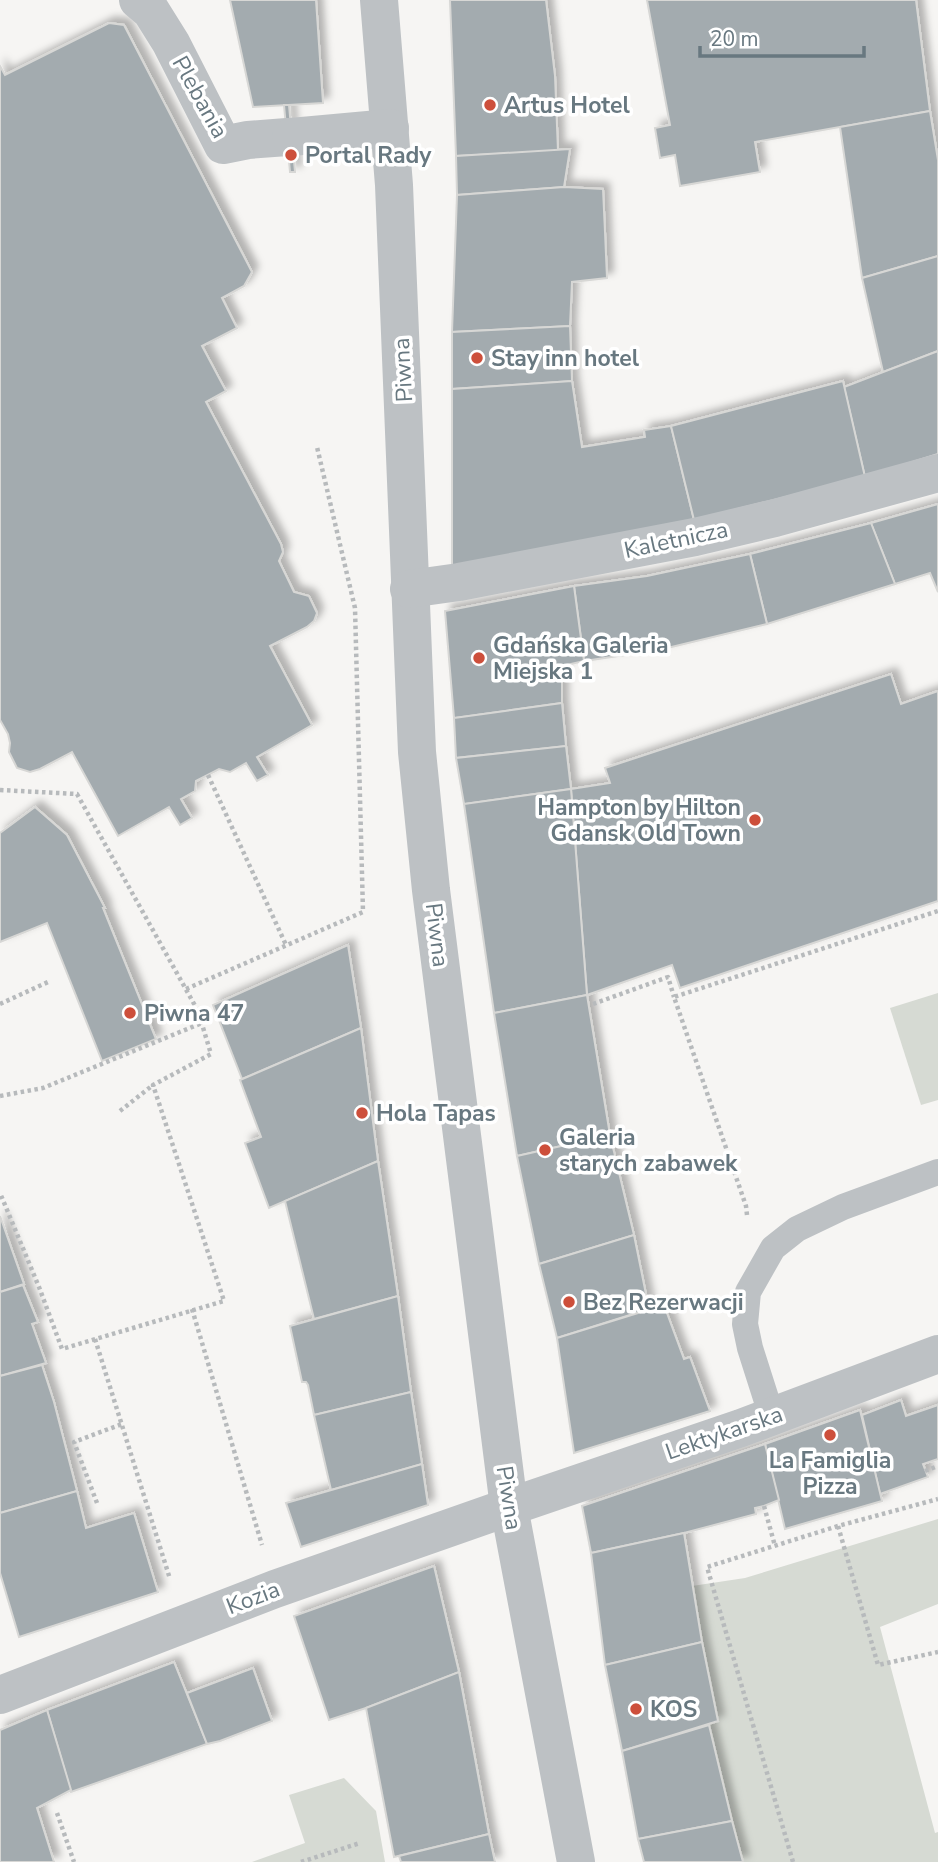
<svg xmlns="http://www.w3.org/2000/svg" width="938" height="1862" font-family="'Nunito Sans',sans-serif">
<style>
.green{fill:#d6dad3}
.building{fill:#a3abaf;stroke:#d7d7d5;stroke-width:2;filter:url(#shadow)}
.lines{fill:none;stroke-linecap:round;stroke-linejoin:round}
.path{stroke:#b7babc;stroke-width:4.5;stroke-dasharray:3.5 3.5;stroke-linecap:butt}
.lane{stroke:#bdc1c4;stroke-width:26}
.street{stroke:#bdc1c4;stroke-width:38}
.poi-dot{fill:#cd4f3b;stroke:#fff;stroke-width:2.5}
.labels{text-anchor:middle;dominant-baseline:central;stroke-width:7;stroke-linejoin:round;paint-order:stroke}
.street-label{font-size:23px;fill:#687880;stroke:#fff}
.poi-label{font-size:23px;font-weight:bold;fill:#687880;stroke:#fff;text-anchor:start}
</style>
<defs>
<filter id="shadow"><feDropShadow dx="6" dy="-6" stdDeviation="3.5" flood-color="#0004"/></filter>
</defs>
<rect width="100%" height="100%" fill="#f6f5f3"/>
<g class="green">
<polygon points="938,993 938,1100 921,1105 890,1008"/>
<polygon points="938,1519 938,1604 880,1627 935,1833 938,1832 938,1862 743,1862 709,1725 718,1721 692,1586 745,1578"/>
<polygon points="344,1778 376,1811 385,1862 252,1862 305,1843 289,1795"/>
</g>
<g class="building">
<polygon points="230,0 316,0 323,103 253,107"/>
<polygon points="450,0 546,0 555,76 558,151 456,156"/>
<polygon points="647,0 916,0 930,111 755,142 760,172 680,186 675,155 660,158 655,128 670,125"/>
<polygon points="109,23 124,25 252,272 244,286 222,298 237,328 202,346 226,391 206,402 281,544 283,552 279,561 294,592 309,596 317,613 314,621 307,627 270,646 312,725 257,757 268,775 257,781 246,763 230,772 219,769 196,781 195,791 181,799 192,818 180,825 169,807 118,836 72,752 40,769 30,772 17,768 9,752 10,743 8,734 0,720 0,66 5,75"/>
<polygon points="284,105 289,105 295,172 290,172"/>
<polygon points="930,111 938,160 938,256 862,278 840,127"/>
<polygon points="570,149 564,187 457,195 456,156"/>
<polygon points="564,187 603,189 605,232 607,278 572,282 570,326 452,332 457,195"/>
<polygon points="938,256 938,351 883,372 862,278"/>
<polygon points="570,326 572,381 452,389 452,332"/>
<polygon points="938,351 938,454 865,477 844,387"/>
<polygon points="572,381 582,447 645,437 644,430 671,426 694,520 452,571 452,389"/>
<polygon points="843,381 865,477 694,520 671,426"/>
<polygon points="938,504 938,592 930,573 895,584 871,523"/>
<polygon points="871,523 895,584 767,624 750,554"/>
<polygon points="750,554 767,624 659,650 584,661 574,586 647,576"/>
<polygon points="574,586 584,661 562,666 562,703 454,718 445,611"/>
<polygon points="891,674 901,704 938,691 938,901 680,988 672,965 587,995 571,789 610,783 605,768"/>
<polygon points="562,703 566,746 456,758 454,718"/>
<polygon points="566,746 571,789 464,804 456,758"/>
<polygon points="571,789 587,995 494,1013 464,804"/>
<polygon points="35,807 67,835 105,908 103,908 156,1039 102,1061 47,923 0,942 0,833"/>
<polygon points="348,945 361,1028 242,1079 213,1005"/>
<polygon points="587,995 610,1135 517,1156 494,1013"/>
<polygon points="361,1028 378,1161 269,1208 245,1143 261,1137 240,1080"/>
<polygon points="610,1135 634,1235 539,1264 517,1156"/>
<polygon points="378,1161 398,1296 314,1319 285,1201"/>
<polygon points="0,1216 24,1284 0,1292"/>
<polygon points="634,1235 649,1309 557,1338 539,1264"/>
<polygon points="23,1285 38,1322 32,1324 46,1363 0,1376 0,1292"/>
<polygon points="398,1296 411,1392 314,1415 308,1385 306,1382 302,1382 290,1326"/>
<polygon points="664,1305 684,1359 690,1357 710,1411 574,1453 557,1338"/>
<polygon points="42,1365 54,1402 77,1491 0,1513 0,1376"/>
<polygon points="411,1392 422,1464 331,1490 314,1415"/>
<polygon points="901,1400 906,1416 938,1405 938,1459 923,1464 928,1477 880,1494 862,1415"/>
<polygon points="860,1410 882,1501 785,1529 765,1444"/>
<polygon points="765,1444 779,1500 764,1506 755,1508 756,1514 684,1533 591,1553 582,1506"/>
<polygon points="422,1464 428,1505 301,1547 286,1503"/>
<polygon points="77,1491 86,1528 134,1513 158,1592 19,1637 0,1573 0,1513"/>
<polygon points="684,1533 702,1642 605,1665 591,1553"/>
<polygon points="434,1566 459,1672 366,1708 329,1720 294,1616"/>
<polygon points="702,1642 718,1721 622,1751 605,1665"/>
<polygon points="174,1662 207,1744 71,1792 47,1710"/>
<polygon points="253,1668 272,1721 220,1741 207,1744 187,1693"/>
<polygon points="459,1672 489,1834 394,1857 366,1708"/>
<polygon points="47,1710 71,1790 37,1808 54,1862 0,1862 0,1730"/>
<polygon points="709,1725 732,1821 638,1839 622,1751"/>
<polygon points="732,1821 743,1862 644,1862 638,1839"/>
<polygon points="489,1834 495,1862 401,1862 399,1856"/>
</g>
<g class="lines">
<g class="path">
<polyline points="208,775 286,945"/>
<polyline points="0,790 77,794 198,1011 211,1054 153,1085 224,1301 62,1349 39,1287 0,1193"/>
<polyline points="186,989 363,912 355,608 317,447"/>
<polyline points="0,1004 48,982"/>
<polyline points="593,1004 668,977 674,997"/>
<polyline points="0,1096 43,1088 202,1023"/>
<polyline points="120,1111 153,1085"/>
<polyline points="747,1215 746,1206 674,997 938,911"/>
<polyline points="192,1309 262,1545"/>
<polyline points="95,1339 170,1579"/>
<polyline points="925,1471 938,1466"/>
<polyline points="97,1503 74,1442 122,1424"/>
<polyline points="764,1506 775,1546"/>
<polyline points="838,1526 878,1665 938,1652"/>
<polyline points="57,1813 74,1862"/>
<polyline points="301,1862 360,1843"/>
<polyline points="793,1862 707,1567 838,1526 938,1499"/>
</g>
<polyline class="lane" points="772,1417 750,1348 745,1324 748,1292 773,1248 797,1229 843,1207 938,1172"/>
<g class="street">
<polyline points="138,0 151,11 171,43 223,145 248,140 287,137"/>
<polyline points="379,0 394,185 417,752 431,890 509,1507 576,1862"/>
<polyline points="291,137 390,128"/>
<polyline points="409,589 459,582 695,537 775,518 938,473"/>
<polyline points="0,1695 275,1589 509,1507 741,1428 938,1354"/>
</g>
</g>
<g class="poi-dot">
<circle cx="490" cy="105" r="7"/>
<circle cx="291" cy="155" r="7"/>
<circle cx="477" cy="358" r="7"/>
<circle cx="479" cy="658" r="7"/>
<circle cx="755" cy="820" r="7"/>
<circle cx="130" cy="1013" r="7"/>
<circle cx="362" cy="1113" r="7"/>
<circle cx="545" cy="1150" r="7"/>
<circle cx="569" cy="1302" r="7"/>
<circle cx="830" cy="1435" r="7"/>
<circle cx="636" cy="1709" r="7"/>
</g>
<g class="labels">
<g class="street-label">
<text transform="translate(200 97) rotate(61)">Plebania</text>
<text transform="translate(403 370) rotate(-93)">Piwna</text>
<text transform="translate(676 540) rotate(-12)">Kaletnicza</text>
<text transform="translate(437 935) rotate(83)">Piwna</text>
<text transform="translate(724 1433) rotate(-19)">Lektykarska</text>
<text transform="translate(509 1498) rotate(81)">Piwna</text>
<text transform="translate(253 1598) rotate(-21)">Kozia</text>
</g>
<g class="poi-label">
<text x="504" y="105">Artus Hotel</text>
<text x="305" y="155">Portal Rady</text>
<text x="491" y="358">Stay inn hotel</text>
<text x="493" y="645">Gdańska Galeria<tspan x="493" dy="26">Miejska 1</tspan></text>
<text x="741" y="807" text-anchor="end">Hampton by Hilton<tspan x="741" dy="26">Gdansk Old Town</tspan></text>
<text x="144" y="1013">Piwna 47</text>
<text x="376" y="1113">Hola Tapas</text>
<text x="559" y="1137">Galeria<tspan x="559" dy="26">starych zabawek</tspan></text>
<text x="583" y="1302">Bez Rezerwacji</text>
<text x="830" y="1460" text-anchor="middle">La Famiglia<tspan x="830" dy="26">Pizza</tspan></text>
<text x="650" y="1709">KOS</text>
</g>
</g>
<path d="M700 46v10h164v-10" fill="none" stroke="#687880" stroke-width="3.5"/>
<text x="710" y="46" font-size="21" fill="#687880" stroke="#ffffff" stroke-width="5" paint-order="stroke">20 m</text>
</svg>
